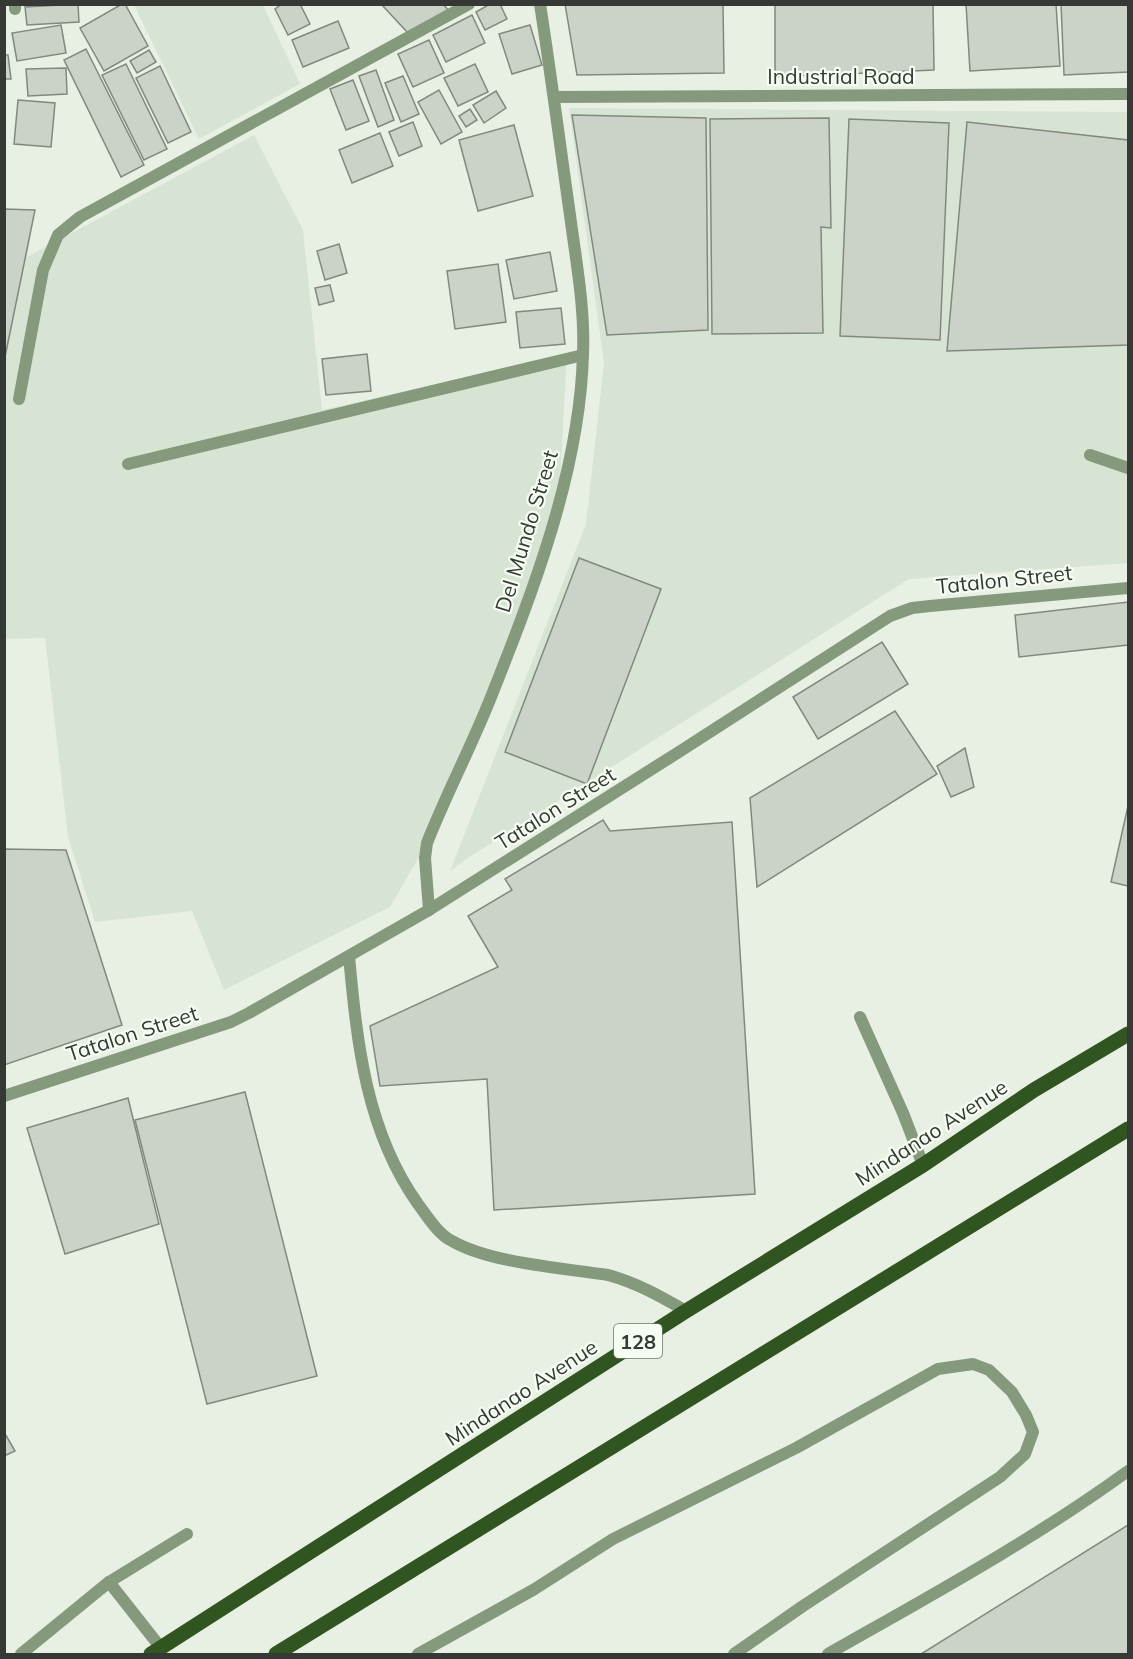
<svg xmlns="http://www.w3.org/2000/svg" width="1133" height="1659" font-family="Mulish,sans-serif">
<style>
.built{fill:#d8e4d3}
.building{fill:#cbd3c8;stroke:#81897f;stroke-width:1.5}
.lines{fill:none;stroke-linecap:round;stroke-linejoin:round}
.lane{stroke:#859a7d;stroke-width:12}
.street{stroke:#859a7d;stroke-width:12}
.primary{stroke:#315520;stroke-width:15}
.labels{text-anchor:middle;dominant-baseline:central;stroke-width:4.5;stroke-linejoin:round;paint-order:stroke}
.shield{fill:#f5fdf2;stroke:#6f736d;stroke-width:1.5}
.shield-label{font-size:20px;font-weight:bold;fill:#353834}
.street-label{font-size:21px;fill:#353834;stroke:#f5fdf2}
</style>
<rect width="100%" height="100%" fill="#e8f0e4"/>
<g class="built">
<polygon points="134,5 263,5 300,84 199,139"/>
<polygon points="569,108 1128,112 1128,563 909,579 468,858 450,871 586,524 604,363"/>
<polygon points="254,135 303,230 322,410 567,354 560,482 552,516 510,634 434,831 390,907 224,990 192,911 95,922 68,837 45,638 5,639 5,209 35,210 27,257"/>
</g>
<g class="building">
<polygon points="78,4 79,22 27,25 25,7"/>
<polygon points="122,4 125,4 148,46 104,71 80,28"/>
<polygon points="282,4 300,4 310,24 288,35 275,9"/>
<polygon points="381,4 443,4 450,12 409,34"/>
<polygon points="490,4 500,4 507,19 485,30 476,12"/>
<polygon points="565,4 723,4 724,73 577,75"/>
<polygon points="775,4 933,4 934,70 775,77"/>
<polygon points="966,4 1056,4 1060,66 970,71"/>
<polygon points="1061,4 1128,4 1128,72 1064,75"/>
<polygon points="472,15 485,43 446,62 433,35"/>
<polygon points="338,21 349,48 303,67 292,40"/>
<polygon points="61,25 66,53 17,61 12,33"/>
<polygon points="530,25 542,65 512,74 499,34"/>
<polygon points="429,40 444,73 413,87 398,54"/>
<polygon points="86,49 144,165 121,177 64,60"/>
<polygon points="149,50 156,62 137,73 130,61"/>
<polygon points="4,55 8,55 11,79 4,79"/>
<polygon points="126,64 167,149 144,160 102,75"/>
<polygon points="475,64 488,92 458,106 444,78"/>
<polygon points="160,66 191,132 168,143 136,78"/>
<polygon points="66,68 67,94 28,96 26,69"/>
<polygon points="376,70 394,120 378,127 359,76"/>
<polygon points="403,76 419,114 401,122 385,83"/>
<polygon points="353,80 369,121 346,130 330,89"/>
<polygon points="439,90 462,132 441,144 418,102"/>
<polygon points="496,91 506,108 484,123 473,105"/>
<polygon points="18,100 55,103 51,147 14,144"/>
<polygon points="470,109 477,120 466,127 459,116"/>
<polygon points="572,115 706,118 708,330 607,335"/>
<polygon points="829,118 831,228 821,227 823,333 712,334 710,119"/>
<polygon points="849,119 949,123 940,340 840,336"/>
<polygon points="413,122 422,146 399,156 389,132"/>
<polygon points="967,122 1128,140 1128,345 947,351"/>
<polygon points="514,125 533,196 478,211 459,140"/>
<polygon points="380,133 393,166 352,183 339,150"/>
<polygon points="4,209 35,210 4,362"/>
<polygon points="339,244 347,273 325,280 317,251"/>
<polygon points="550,252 557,291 514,299 506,260"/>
<polygon points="498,264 506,322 455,329 447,271"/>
<polygon points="330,285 334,301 319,305 315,288"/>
<polygon points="561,308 565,344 520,348 516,312"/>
<polygon points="367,354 371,391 326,395 322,359"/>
<polygon points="579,558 661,589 587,784 505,752"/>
<polygon points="1128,602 1128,645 1019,657 1015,615"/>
<polygon points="882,642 908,684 818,739 793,697"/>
<polygon points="895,711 937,774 757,887 750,798"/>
<polygon points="965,748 974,787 951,797 937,766"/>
<polygon points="1128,806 1128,886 1111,882"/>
<polygon points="603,820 610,831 732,822 755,1194 494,1210 487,1079 380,1086 370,1026 498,967 468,916 512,890 505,879"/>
<polygon points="4,849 66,850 122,1025 4,1065"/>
<polygon points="245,1092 317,1376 207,1404 135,1120"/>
<polygon points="128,1098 159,1224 65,1254 27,1128"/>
<polygon points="4,1432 15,1451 4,1456"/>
<polygon points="1128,1525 1128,1654 921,1654"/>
</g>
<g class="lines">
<g class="lane">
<polyline points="19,399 43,270 58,235 80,217 469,4"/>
<polyline points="1090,455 1128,468"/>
<polyline points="128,464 583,355"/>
<path d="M349,956C357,1043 366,1131 418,1204C427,1216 438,1234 452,1241C490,1263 562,1268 608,1275C637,1283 660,1296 686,1311"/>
<polyline points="860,1017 903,1113 923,1165"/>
<polyline points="161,1648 109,1582 187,1534"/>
<polyline points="21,1654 109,1582"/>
<polyline points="418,1654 533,1590 613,1539 796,1448 938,1369 973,1364 989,1370 1012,1392 1026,1415 1033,1432 1025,1454 1000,1477 803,1606 734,1654"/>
<path d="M828,1654C930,1596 1033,1540 1128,1471"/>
</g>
<g class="street">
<polyline points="15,4 15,9"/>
<polyline points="554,97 1128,94"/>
<path d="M429,910L425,858L427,843C446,795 470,749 489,702C532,594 580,472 583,354C585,308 576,261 570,215C560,145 551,75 540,4"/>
<polyline points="4,1096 231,1022 249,1013 429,910 682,750 890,616 912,608 930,606 1128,588"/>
</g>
<g class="primary">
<polyline points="151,1654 686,1311 923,1165 1034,1090 1128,1034"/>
<polyline points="276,1654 1128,1129"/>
</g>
</g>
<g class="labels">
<rect class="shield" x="614" y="1324" width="48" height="34" rx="4.5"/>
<g class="shield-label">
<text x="638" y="1341">128</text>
</g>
<g class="street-label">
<text x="841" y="76">Industrial Road</text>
<text transform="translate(526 531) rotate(-73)">Del Mundo Street</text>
<text transform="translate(1004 579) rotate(-6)">Tatalon Street</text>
<text transform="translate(555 808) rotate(-32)">Tatalon Street</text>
<text transform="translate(132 1033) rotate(-18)">Tatalon Street</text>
<text transform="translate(931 1132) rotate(-33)">Mindanao Avenue</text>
<text transform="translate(521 1392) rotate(-33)">Mindanao Avenue</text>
</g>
</g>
<rect width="1133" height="1659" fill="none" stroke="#353834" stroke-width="12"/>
</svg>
